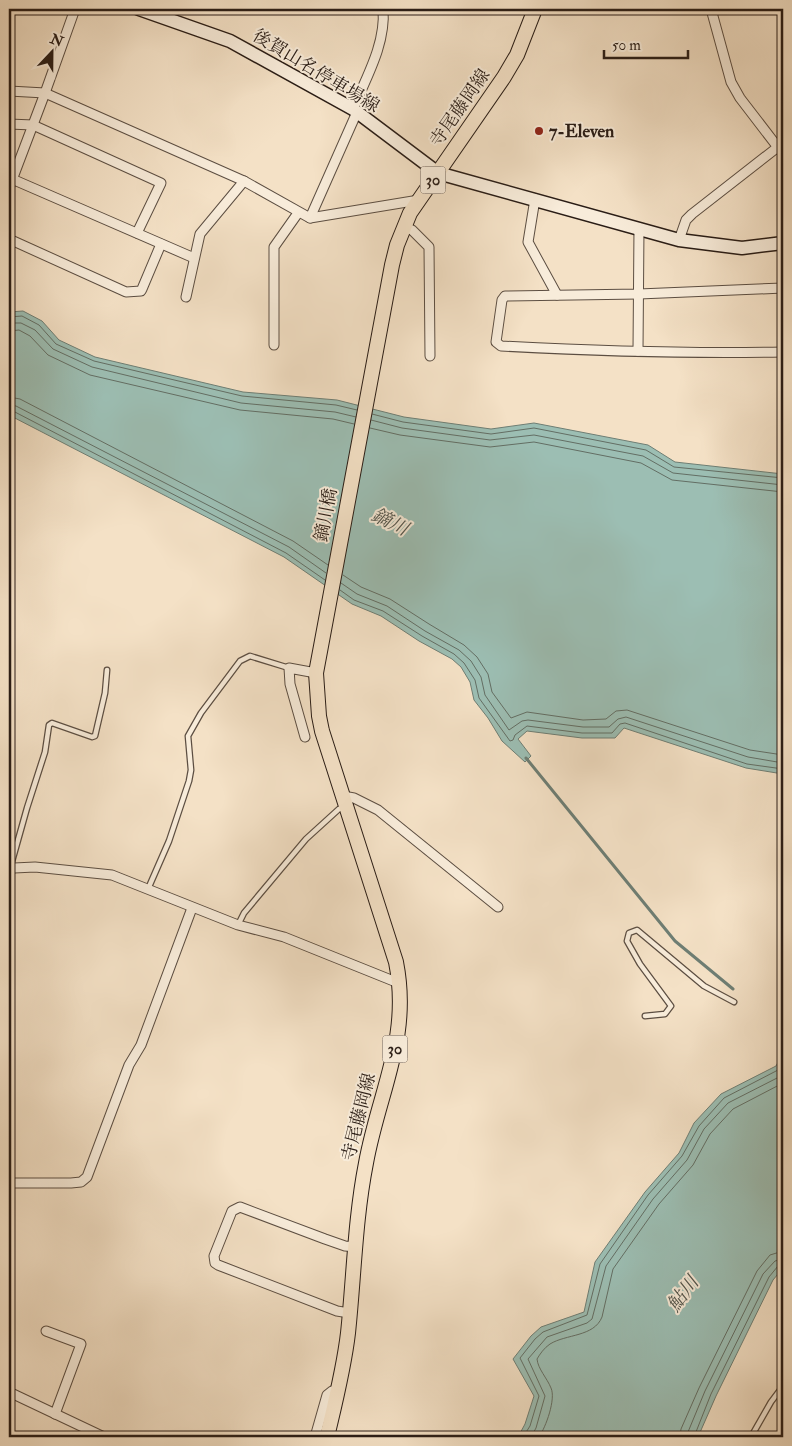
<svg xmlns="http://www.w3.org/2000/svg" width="792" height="1446" font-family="'IM FELL Double Pica','Noto Serif JP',serif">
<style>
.water{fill:#9cbeb3;stroke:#6e7e74}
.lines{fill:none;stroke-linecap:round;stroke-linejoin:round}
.shore{stroke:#636e64;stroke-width:1}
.stream{stroke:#6e7e74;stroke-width:3}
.lane-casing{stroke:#5c4e42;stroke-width:7}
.street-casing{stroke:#5c4e42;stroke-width:11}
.secondary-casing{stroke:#2a1d16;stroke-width:15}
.primary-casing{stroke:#2a1d16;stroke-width:16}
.lane{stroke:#f8ecda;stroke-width:4.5}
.street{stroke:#f8ecda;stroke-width:9}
.secondary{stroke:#f8ecda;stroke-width:12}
.primary{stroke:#f4e1c6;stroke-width:14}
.poi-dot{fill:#8f2418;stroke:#f8ecda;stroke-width:2}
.labels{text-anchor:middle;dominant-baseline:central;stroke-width:4;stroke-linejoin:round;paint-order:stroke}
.shield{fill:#f8ecda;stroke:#685b51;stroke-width:1}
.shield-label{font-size:16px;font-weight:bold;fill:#2a1d16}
.street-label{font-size:18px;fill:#2a1d16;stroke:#f8ecda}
.poi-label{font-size:18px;font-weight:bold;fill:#2a1d16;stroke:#f8ecda;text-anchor:start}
.water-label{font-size:19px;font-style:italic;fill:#52554d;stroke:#f8ecda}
</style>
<rect width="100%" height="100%" fill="#f4e1c6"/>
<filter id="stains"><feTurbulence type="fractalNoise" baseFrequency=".004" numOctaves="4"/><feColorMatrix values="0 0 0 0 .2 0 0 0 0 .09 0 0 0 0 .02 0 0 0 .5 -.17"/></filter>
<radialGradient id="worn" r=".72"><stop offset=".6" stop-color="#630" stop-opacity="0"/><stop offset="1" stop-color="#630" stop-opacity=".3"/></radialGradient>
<g class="water">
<polygon points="23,311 42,321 59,340 95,357 243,392 337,400 404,417 491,429 534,423 648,445 675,462 783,474 783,774 746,768 624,728 615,738 582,738 527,731 518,739 531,756 525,762 502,741 488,718 474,700 470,682 461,667 452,659 419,641 381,616 352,604 284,557 9,415 9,312"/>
<polygon points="783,1053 783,1268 773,1280 716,1396 698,1437 518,1437 525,1424 534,1396 513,1359 531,1336 541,1327 584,1312 595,1262 645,1192 679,1153 694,1123 721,1094 776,1066"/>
</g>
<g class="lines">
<g class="shore">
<polyline points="9,317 22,316 39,325 56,344 94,361 242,396 336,405 357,410"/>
<polyline points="9,323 21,323 35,330 53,349 92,367 241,403 335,412 356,417"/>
<polyline points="9,331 19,330 30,336 48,355 90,375 240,410 333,419 354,424"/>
<polyline points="9,397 20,399 293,541 328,565"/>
<polyline points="9,405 16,406 289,547 326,573"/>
<polyline points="9,411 13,411 286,553 325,580"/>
<polyline points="372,414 403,422 491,434 534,428 646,450 674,467 783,478"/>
<polyline points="371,420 402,428 490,440 534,435 643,456 673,473 783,485"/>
<polyline points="370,428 400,435 490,447 534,442 641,463 672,480 783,492"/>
<polyline points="343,575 361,587 390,599 429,624 464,645 477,657 488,674 492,692 511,718 527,712 583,720 606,719 616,711 627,710 750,750 783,755"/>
<polyline points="341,583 357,594 387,606 425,631 459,650 471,661 481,677 485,695 509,730 522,721 528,720 583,727 609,727 618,719 626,717 748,757 783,763"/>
<polyline points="340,590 354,600 383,611 422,636 454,654 464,663 475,680 479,698 510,741 513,740 515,735 527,726 582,733 612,733 620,724 625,723 747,764 783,769"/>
<polyline points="523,1437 530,1426 539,1396 520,1358 535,1339 543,1332 587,1315 600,1264 648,1195 682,1156 699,1126 724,1098 778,1070 783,1063"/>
<polyline points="531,1437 536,1428 545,1396 528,1359 547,1337 587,1323 592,1319 606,1266 653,1199 687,1160 704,1129 728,1103 783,1075"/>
<path d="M539,1437C546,1427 556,1399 551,1388C547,1378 538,1369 537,1359C540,1354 544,1348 550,1344C566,1334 594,1337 602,1317L613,1269L659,1204L693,1165L710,1134L733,1109L783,1083"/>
<polyline points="680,1437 681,1429 699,1388 757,1271 770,1255 783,1251"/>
<polyline points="688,1437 688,1432 705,1391 763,1274 775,1261 783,1259"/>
<polyline points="694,1437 711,1394 769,1277 778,1266 783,1265"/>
</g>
<polyline class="stream" points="526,758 675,941 733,989"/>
<defs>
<g id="lane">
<polyline points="11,865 27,808 45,752 49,725 52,723 92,737 95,736 105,693 107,670"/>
<polyline points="148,889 169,841 189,781 191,770 188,736 201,713 240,661 250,656 289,668"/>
<polyline points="238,925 244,913 306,839 339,809 345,807"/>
<polyline points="645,1016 665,1014 671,1006 640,964 627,941 629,933 637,930 704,986 734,1002"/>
<polyline points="751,1437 771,1402 783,1386"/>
</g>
<g id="street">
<polyline points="711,9 731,82 740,98 783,154"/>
<polyline points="9,91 45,93 244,181 310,218 419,200"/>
<path d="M353,109C366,78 386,44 383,9"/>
<polyline points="9,124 33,125 161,183 137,233"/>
<polyline points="12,179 194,258"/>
<polyline points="9,188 45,93 75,9"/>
<polyline points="535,199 528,242 557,295"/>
<polyline points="310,218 357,112"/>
<polyline points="404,227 412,230 429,247 430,356"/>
<polyline points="9,239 126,292 141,291 142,289 161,244"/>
<polyline points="679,240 686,220 692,214 783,143"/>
<path d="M783,288L639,294L505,296L502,300L496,342L501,346C595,351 689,354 783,352"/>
<polyline points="186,297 200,234 244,181"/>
<polyline points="274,345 274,247 298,213"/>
<polyline points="638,351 639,228"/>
<polyline points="305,737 290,684 289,668 316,673"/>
<polyline points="343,796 354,798 378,810 498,907"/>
<polyline points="9,871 14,868 35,867 112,875 238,925 284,937 401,984"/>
<polyline points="9,1183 71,1183 81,1182 87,1177 129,1065 141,1045 192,908"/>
<polyline points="349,1313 337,1311 218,1265 215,1263 214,1256 232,1211 240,1207 325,1239 345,1246 356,1247"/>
<polyline points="46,1331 81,1344 55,1414"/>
<polyline points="9,1392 104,1437"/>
<polyline points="315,1437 327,1395 332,1391 338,1391"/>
</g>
<polyline id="secondary" points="139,9 230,41 353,109 438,173 679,240 742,248 783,243"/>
<path id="primary" d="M327,1437C335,1403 344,1368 348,1333C354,1276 355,1219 366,1163C379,1091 411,1038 396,962L322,731L319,716L316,673L392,265L397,245L410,213L504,77L517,55L535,9"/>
</defs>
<use href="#lane" class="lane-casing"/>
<use href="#street" class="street-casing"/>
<use href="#secondary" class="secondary-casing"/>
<use href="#primary" class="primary-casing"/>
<use href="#lane" class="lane"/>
<use href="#street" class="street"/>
<use href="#secondary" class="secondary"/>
<use href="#primary" class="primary"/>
</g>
<circle class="poi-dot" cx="539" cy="131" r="5"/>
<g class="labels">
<g class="shield">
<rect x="420.5" y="166.5" width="25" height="27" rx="4"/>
<rect x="382.5" y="1035.5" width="25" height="27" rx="4"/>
</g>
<g class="shield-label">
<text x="433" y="180">30</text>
<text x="395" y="1049">30</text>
</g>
<g class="street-label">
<text transform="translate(316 71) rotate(31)">後賀山名停車場線</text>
<text transform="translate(460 108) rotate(-55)">寺尾藤岡線</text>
<text transform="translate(326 515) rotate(-79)">鏑川橋</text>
<text transform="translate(359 1117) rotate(-76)">寺尾藤岡線</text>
</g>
<g class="poi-label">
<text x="549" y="131">7-Eleven</text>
</g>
<g class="water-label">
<text transform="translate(390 522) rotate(26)">鏑川</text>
<text transform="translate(683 1294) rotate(-53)">鮎川</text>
</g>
</g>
<rect width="792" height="1446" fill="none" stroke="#f4e1c6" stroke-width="30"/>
<rect x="10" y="10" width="772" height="1426" fill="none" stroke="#2a1d16" stroke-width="2.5"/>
<rect x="15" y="15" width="762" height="1416" fill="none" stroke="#2a1d16"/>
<g transform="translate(52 52) rotate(22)" stroke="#f8ecda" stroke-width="4" paint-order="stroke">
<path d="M0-4L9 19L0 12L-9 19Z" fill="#2a1d16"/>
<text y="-8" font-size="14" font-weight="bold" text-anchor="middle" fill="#2a1d16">N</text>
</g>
<path d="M604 50v8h84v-8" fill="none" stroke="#2a1d16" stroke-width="2.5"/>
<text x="612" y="50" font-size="15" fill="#2a1d16" stroke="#f8ecda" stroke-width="4" paint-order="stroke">50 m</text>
<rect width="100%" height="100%" filter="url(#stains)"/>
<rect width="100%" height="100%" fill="url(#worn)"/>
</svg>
